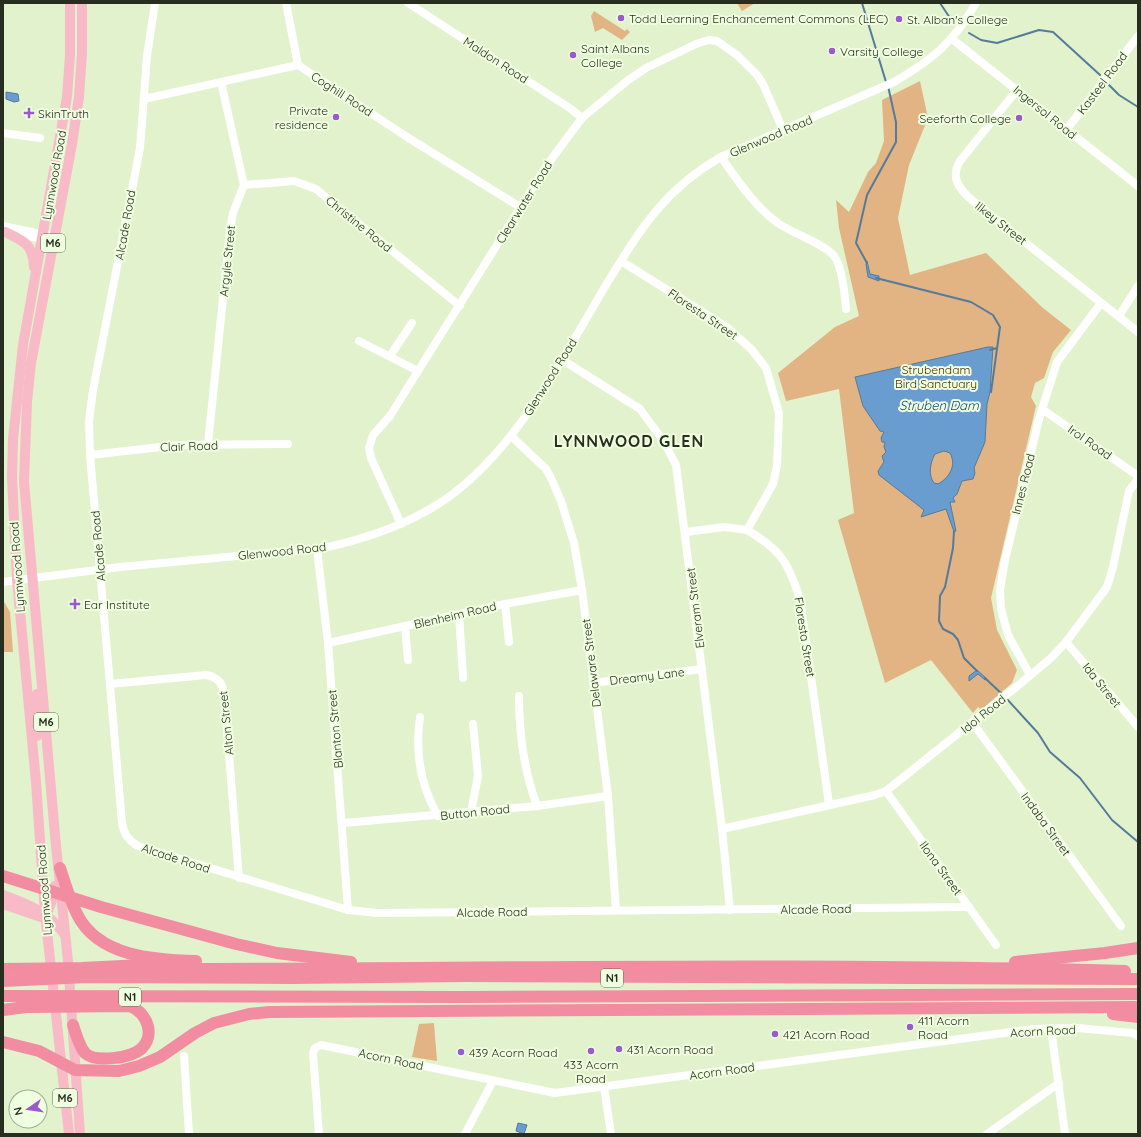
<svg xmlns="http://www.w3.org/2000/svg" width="1141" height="1137" font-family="Quicksand,sans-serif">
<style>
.green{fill:#e2b483}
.water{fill:#699dcf;stroke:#557b9a;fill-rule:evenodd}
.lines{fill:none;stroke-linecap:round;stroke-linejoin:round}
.stream{stroke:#557b9a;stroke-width:2}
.minor{stroke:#fff;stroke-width:8}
.major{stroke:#f7bac6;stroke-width:10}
.highway{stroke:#f28ca0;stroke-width:12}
.poi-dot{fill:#9b59ce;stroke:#f0fee0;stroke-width:1.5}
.labels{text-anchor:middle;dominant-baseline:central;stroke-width:4;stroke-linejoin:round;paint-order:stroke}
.shield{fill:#f0fee0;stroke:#636c59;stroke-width:1}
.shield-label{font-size:11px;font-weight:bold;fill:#272d1f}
.poi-label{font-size:12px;fill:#272d1f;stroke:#f0fee0;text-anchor:start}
.street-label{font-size:12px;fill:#272d1f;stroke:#f0fee0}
.park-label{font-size:12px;fill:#4c2b00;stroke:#f0fee0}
.water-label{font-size:13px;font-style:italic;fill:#114c7c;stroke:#f0fee0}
.district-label{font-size:16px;font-weight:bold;letter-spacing:1px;fill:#272d1f;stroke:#f0fee0}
</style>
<rect width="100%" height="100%" fill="#e1f2cd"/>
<g class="green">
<polygon points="737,3 755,3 742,11"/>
<polygon points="594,11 625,31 627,29 630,32 622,40 603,28 595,32 591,16"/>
<polygon points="920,81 928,118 909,165 898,218 910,275 986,253 1043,308 1071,330 1053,352 1044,378 1035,383 1031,397 1036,406 991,598 997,630 1017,670 1012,683 981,710 978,707 973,713 931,660 885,683 838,520 854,513 839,389 786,401 778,373 835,327 859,316 839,228 836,200 849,212 868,172 876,163 884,141 882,100"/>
<polygon points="3,600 10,612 13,652 4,652"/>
<polygon points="434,1023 437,1061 412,1057 419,1024"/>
</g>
<g class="water">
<polygon points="6,92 18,94 19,101 14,102 6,99"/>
<polygon points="867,261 870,274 879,276 879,281 868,277 866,264"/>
<path d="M988,347H993L990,392L987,404L985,442L974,468L975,473L973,479L962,481L957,494L953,498L955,502H950L956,531L954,532L946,509L921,517L924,510L879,475L878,471L884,462L882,456L886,452L884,447L885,442H882L881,438L884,432L880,431L863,406L855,377ZM944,451L950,453C957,466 949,478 938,484L934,483C928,475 930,463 935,454Z"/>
<polygon points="977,670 987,679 985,680 978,674 969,681 969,676"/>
<polygon points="518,1123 527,1125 524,1134 516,1131"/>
</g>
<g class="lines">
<g class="stream">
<polyline points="862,3 886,82"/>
<polyline points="940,3 952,21"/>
<polyline points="969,33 981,40 997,43 1039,30 1053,32 1100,75"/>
<polyline points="1108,84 1119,95 1138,107"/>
<polyline points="867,263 856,243 867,195 896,142 896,122 888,86"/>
<polyline points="876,278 971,302 993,315 1000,327 991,392"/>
<polyline points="990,350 997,348"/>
<polyline points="954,531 953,548 945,587 940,596 939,621 943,629 953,634 958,640 964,658 977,671"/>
<polyline points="985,678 1003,695"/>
<polyline points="1006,698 1038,733 1050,752 1080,778 1112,820 1138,842"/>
</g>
<g class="minor">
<path d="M155,3L147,56L140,148L93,390L89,421L90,455L122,823C124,834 128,840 138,846L348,910L378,913L969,907"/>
<polyline points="286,3 298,65"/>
<polyline points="408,3 571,109 582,118"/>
<polyline points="952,39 1138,186"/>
<path d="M1017,90L960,161C950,178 959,189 973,201L1138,332"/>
<polyline points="144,99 298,65 407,137 520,207"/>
<polyline points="1067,129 1138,36"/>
<polyline points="3,133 40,138"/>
<path d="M721,157C738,181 755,207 779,224C793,233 826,245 834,256C842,267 845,296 846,309"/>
<polyline points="244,185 294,181 316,189 460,306"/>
<polyline points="3,226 55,237"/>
<polyline points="12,233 38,238"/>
<path d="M621,261L728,328L752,350L766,368L779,413L777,466L773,484L747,530C781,550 788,562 800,599L829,804"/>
<polyline points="1119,316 1138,286"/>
<polyline points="359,341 418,371"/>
<polyline points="390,356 412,323"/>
<polyline points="561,359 640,409 664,442 676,465 722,829 730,910"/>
<polyline points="1042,409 1138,476"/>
<polyline points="511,436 546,469 551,478 561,501 574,543 582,590 608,796 616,910"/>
<polyline points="208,444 230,230 233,213 244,185 221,82"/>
<polyline points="90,455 179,445 288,444"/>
<polyline points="401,524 371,458 369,448 373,435 390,416 418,371 547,165 582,118 627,81 646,68 696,44 709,40 717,41 737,55 757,75 763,84 783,130"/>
<polyline points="686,532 724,527 747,530"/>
<polyline points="317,549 328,643 348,910"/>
<path d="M3,582L120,567L323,548C361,540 397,528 430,509C511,463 562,358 609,280C642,227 665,189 721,157L894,82C933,59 953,43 976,3"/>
<polyline points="505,604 509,642"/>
<polyline points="459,614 463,678"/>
<polyline points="405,627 408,660"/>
<polyline points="1066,642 1138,727"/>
<polyline points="328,643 505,604 582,590"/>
<polyline points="1030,675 1008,635 1001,609 1000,590 1005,560 1039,419 1057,362 1101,303"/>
<polyline points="593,683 702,669"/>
<path d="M110,684L206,675C217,677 222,682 224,693L239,878"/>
<path d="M519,696C519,733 524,771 537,806"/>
<path d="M420,717C415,752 420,785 438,816"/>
<polyline points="972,722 1121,926"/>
<polyline points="886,791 996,945"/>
<polyline points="471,812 478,776 473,724"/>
<polyline points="343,823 537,806 608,796"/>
<polyline points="722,829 875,795 886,791 1015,688 1051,658 1066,642 1107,587 1113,567 1129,491 1138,479"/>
<polyline points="1051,1028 1065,1134"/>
<polyline points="184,1056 189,1134"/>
<polyline points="604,1087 611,1134"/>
<polyline points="319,1134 313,1053 315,1048 321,1045 555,1093 1034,1029 1077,1028 1133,1033 1138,1036"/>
<polyline points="465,1134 493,1081"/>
<polyline points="987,1134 1059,1083"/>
</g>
<g class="major">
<path d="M5,232C24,241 33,244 34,267"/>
<polyline points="37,694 37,736"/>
<path d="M3,895C28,904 50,913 65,935"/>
<polyline points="3,904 41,917"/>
<polyline points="46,916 54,895 55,886"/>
<polyline points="69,1134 45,913 36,782 17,580 12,477 13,439 23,345 67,97 70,55 70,3"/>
<polyline points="80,1134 68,961 56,846 24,482 27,402 31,363 72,144 79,97 82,53 82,3"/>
</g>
<g class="highway">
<path d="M60,868C65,883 70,900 77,914C98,957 155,960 196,961"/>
<polyline points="3,876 101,907 236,944 277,953 351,962"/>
<polyline points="1015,962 1105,953 1138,948"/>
<polyline points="3,969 82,968 142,965"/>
<path d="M134,971L149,969C475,969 800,962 1125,971"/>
<polyline points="3,981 87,977 291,978 465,976 1138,979"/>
<polyline points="3,996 461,997 1138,994"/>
<path d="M3,1010L26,1007L130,1006C147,1013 156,1035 141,1049C131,1058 95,1063 85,1053C79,1046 76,1034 73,1025"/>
<polyline points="1113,1014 1138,1017"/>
<polyline points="3,1042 39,1051 75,1070 119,1071 139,1066 160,1057 195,1033 214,1023 249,1014 269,1012 1138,1007"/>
</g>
</g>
<g class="poi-dot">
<circle cx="621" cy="18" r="4"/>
<circle cx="899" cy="19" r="4"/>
<circle cx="832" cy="51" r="4"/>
<circle cx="573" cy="55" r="4"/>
<path d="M27 107h4v4h4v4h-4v4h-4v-4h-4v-4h4z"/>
<circle cx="336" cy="117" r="4"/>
<circle cx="1019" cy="118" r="4"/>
<path d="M73 598h4v4h4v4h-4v4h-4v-4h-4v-4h4z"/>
<circle cx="910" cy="1027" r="4"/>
<circle cx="775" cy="1034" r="4"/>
<circle cx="619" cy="1049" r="4"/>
<circle cx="591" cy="1051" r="4"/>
<circle cx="461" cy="1052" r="4"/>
</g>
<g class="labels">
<g class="shield">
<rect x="41" y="234" width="24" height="18" rx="3"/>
<rect x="34" y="713" width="24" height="18" rx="3"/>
<rect x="601" y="969" width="22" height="18" rx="3"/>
<rect x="119" y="988" width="22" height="18" rx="3"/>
<rect x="53" y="1089" width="24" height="18" rx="3"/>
</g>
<g class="shield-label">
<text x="53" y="243">M6</text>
<text x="46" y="722">M6</text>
<text x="612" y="978">N1</text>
<text x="130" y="997">N1</text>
<text x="65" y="1098">M6</text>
</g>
<g class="poi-label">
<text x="629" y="18">Todd Learning Enchancement Commons (LEC)</text>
<text x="907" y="19">St. Alban's College</text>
<text x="581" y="48">Saint Albans<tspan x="581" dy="14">College</tspan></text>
<text x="840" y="51">Varsity College</text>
<text x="328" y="110" text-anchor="end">Private<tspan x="328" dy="14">residence</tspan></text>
<text x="38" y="113">SkinTruth</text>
<text x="1011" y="118" text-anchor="end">Seeforth College</text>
<text x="84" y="604">Ear Institute</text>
<text x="918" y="1020">411 Acorn<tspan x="918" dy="14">Road</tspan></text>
<text x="783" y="1034">421 Acorn Road</text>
<text x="627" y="1049">431 Acorn Road</text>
<text x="469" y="1052">439 Acorn Road</text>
<text x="591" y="1064" text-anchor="middle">433 Acorn<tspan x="591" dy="14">Road</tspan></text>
</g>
<g class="street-label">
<text transform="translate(496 60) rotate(33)">Maldon Road</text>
<text transform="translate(1102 83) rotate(-53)">Kasteel Road</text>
<text transform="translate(342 94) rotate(33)">Coghill Road</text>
<text transform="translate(1045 112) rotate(39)">Ingersol Road</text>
<text transform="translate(771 136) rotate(-23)">Glenwood Road</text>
<text transform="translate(54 175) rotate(-80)">Lynnwood Road</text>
<text transform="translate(524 202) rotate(-58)">Clearwater Road</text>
<text transform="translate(1001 223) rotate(38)">Ilkey Street</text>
<text transform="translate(359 224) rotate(39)">Christine Road</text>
<text transform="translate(125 225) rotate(-80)">Alcade Road</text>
<text transform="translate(227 261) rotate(-84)">Argyle Street</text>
<text transform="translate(703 314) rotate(34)">Floresta Street</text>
<text transform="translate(550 377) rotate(-58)">Glenwood Road</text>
<text transform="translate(1090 442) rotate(35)">Irol Road</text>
<text transform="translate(189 446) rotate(-2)">Clair Road</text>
<text transform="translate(1023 484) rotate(-76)">Innes Road</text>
<text transform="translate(98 546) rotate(-95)">Alcade Road</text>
<text transform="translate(282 551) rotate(-6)">Glenwood Road</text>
<text transform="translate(17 567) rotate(-94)">Lynnwood Road</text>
<text transform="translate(695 608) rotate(-97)">Elveram Street</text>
<text transform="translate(455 615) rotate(-13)">Blenheim Road</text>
<text transform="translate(805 637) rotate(81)">Floresta Street</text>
<text transform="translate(591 663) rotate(-97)">Delaware Street</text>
<text transform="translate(647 676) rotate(-7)">Dreamy Lane</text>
<text transform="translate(1102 685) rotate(51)">Ida Street</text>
<text transform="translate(983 714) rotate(-39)">Idol Road</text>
<text transform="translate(226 723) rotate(-96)">Alton Street</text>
<text transform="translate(335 729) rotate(-95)">Blanton Street</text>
<text transform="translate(475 812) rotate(-6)">Button Road</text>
<text transform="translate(1046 824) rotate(54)">Indaba Street</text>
<text transform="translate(176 858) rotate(18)">Alcade Road</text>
<text transform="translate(941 868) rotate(54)">Ilona Street</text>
<text transform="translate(44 890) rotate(-94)">Lynnwood Road</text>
<text transform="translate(816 909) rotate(-1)">Alcade Road</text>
<text transform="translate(492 912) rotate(-1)">Alcade Road</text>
<text transform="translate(1043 1031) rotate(-3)">Acorn Road</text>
<text transform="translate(391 1059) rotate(12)">Acorn Road</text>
<text transform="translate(722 1071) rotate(-8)">Acorn Road</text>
</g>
<g class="park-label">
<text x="936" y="369">Strubendam<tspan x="936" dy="14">Bird Sanctuary</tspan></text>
</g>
<g class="water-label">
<text x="939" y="405">Struben Dam</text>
</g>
<g class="district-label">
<text x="629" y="441">LYNNWOOD GLEN</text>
</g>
</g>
<rect width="1141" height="1137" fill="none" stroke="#272d1f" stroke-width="8"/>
<g transform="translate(28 1109) rotate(257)"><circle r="19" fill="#f0fee0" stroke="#a0aa93"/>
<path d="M0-3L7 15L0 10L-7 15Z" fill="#9b59ce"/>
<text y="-6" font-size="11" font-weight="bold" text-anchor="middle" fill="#272d1f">N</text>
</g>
</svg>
